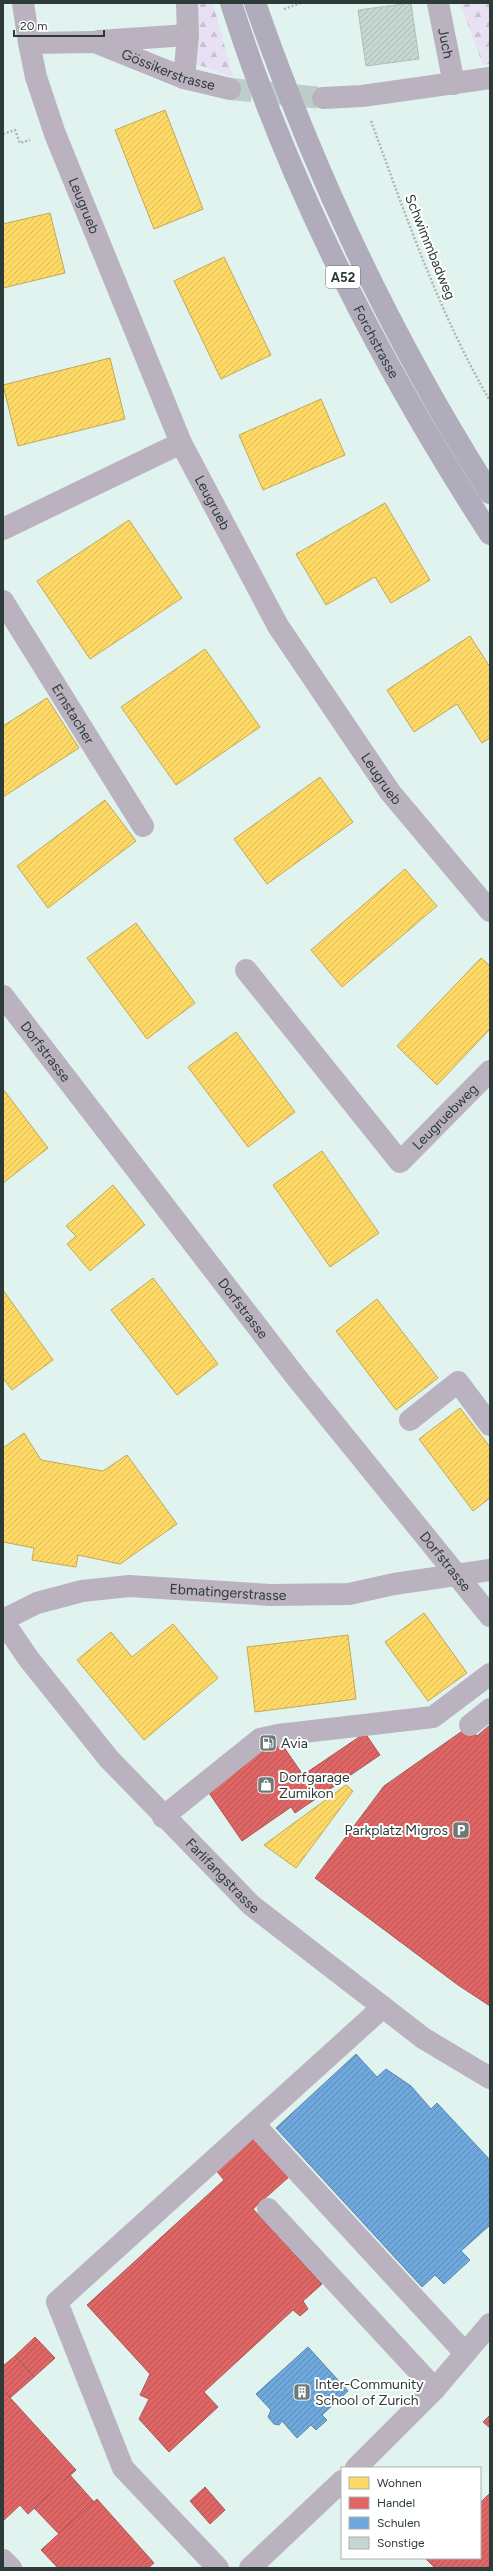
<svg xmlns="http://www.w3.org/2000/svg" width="493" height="2571" font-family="Figtree,sans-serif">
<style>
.forest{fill:url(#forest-firs)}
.homes{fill:url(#homes-hatch);stroke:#c0aa58}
.shops{fill:url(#shops-hatch);stroke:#aa5958}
.schools{fill:url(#schools-hatch);stroke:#5b87ab}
.building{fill:url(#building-hatch);stroke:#b0bfbb}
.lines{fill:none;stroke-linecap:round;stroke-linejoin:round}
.minor-tunnel{stroke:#bcceca;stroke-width:22;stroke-dasharray:22 11;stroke-linecap:butt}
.path{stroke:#b4b3ba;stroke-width:2.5;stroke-dasharray:2 2;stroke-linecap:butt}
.minor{stroke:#bbb2c0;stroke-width:22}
.highway{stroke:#b1acbb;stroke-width:22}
.labels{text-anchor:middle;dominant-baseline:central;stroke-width:4;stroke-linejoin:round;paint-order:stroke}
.shield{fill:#fff;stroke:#6c7674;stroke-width:1}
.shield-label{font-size:13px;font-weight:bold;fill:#2d3b38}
.street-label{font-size:14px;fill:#2d3b38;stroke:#fff}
.poi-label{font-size:14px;fill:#2d3b38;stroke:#fff;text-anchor:start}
</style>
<defs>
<pattern id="forest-firs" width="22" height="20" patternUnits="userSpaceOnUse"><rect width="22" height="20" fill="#e8e0f3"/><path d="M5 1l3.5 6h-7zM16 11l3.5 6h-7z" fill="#c7c1d1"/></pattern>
<pattern id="homes-hatch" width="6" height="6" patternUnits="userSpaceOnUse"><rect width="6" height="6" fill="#ffd966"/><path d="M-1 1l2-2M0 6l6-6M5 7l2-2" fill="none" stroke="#dbbb59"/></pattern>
<pattern id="shops-hatch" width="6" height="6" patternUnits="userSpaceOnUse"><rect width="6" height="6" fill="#e06666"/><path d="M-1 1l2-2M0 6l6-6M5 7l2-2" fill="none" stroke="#b65555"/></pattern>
<pattern id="schools-hatch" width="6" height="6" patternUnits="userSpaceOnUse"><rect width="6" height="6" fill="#6fa8dc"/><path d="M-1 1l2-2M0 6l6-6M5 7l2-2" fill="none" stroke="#5c8ab3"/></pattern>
<pattern id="building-hatch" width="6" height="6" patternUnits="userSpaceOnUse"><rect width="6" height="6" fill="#c7d6d2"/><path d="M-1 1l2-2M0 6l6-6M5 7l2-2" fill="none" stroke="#abb9b5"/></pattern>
</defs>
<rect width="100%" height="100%" fill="#e0f3ee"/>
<g class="forest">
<polygon points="188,3 213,3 233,77 196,64"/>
<polygon points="460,3 490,3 490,64 483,65"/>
</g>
<g class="homes">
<polygon points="165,110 203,209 154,229 115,130"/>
<polygon points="50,213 65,273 3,288 3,224"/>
<polygon points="224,257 271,355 221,379 174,281"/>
<polygon points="110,358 125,419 18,446 3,385"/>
<polygon points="321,399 345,455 263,490 239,435"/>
<polygon points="385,503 430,580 391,603 375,577 326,605 296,554"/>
<polygon points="129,520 182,598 90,659 37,581"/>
<polygon points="470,636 490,667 490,738 482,743 457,704 414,732 387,690"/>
<polygon points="205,649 260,727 176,785 121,707"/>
<polygon points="47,698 79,748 3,797 3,726"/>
<polygon points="320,777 353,822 267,884 234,839"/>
<polygon points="105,800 136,841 48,908 17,866"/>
<polygon points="405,869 437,906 342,987 311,950"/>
<polygon points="136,923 195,1003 147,1039 87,958"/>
<polygon points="481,958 490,966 490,1029 437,1085 397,1046"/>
<polygon points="236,1032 295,1112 248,1147 188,1067"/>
<polygon points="3,1089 48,1148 3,1183"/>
<polygon points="322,1151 379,1233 330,1267 273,1185"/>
<polygon points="113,1185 145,1225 90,1271 67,1244 76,1236 66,1226"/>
<polygon points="153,1278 218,1364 177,1395 111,1310"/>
<polygon points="3,1290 53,1360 12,1390 3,1378"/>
<polygon points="377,1299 438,1378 396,1410 336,1331"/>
<polygon points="460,1408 490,1447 490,1498 473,1511 419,1439"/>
<polygon points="24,1433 41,1460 103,1471 127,1455 177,1524 120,1564 78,1555 76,1567 32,1560 34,1548 3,1542 3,1448"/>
<polygon points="424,1613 467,1673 428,1701 385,1642"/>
<polygon points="173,1624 218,1678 144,1740 77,1660 111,1632 132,1657"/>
<polygon points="348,1635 356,1699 255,1712 247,1647"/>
<polygon points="346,1785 353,1791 296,1868 264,1845"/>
</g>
<g class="shops">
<polygon points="490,1725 490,2006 458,1985 315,1878 384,1786 468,1727 477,1736"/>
<polygon points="365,1733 380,1755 295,1813 291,1807 242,1841 207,1790 279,1740 303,1775"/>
<polygon points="252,2136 290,2176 253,2209 322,2284 303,2301 308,2309 300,2316 293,2310 204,2392 218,2407 169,2452 139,2419 149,2399 140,2395 150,2374 87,2305 224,2180 215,2169"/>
<polygon points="35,2337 55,2358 34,2377 15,2356"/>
<polygon points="15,2356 34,2377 10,2398 3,2390 3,2366"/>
<polygon points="3,2390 76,2470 28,2514 20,2505 3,2521"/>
<polygon points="490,2415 490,2428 483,2422"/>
<polygon points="70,2475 94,2502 59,2534 34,2508"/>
<polygon points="205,2487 225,2510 210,2524 190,2501"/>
<polygon points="490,2493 490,2568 435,2568 425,2558 480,2558 480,2501 481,2502"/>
<polygon points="97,2499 154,2563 148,2568 58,2568 41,2550"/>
</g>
<g class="schools">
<polygon points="356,2054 377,2077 386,2069 411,2086 431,2109 437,2103 490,2160 490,2225 461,2251 470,2260 444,2284 435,2275 422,2287 276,2128"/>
<polygon points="308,2347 348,2391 322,2415 327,2420 316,2430 311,2425 297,2438 282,2421 279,2425 274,2424 268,2417 271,2410 256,2394"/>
</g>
<polygon class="building" points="411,3 419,59 366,66 358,10"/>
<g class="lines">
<polyline class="minor-tunnel" points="230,89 323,98"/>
<g class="path">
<polyline points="284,9 301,3"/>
<path d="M371,121C406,216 439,313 490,401"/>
<polyline points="3,134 15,130 20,143 30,140"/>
</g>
<g class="minor">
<path id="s1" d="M23,3L29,43L95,42L184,78L230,89"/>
<path id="s2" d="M438,3L454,84"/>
<polyline points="99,41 188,35"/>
<path id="s3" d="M29,43L36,77L55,134L181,443L278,626L390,792L490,911"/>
<polyline points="184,78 188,35 187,3"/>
<polyline points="323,98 362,96 490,78"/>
<polyline points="3,529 181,443"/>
<path id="s4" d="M3,601L143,826"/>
<path id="s5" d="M246,970L400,1162L490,1071"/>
<path id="s6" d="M3,996L296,1377L490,1616"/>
<polyline points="410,1420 458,1382 490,1425"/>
<path id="s7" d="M3,1620L37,1603L82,1591L129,1586L271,1595L349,1594L394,1584L490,1570"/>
<path id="s8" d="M3,1621L28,1658L109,1759L251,1905L423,2038L490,2078"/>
<polyline points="470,1725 490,1709"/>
<polyline points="163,1817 260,1739 278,1735 433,1717 490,1674"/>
<polyline points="254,2124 465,2353"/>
<polyline points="268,2209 435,2389"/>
<polyline points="356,2468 435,2389 490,2324"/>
<polyline points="3,2560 11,2568"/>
<polyline points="218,2568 123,2468 57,2302 383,2007"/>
<polyline points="250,2568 342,2481"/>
</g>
<g class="highway">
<path id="s9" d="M231,3C291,192 383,369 490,534"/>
<path d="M255,3C315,175 392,339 490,493"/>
</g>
</g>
<defs>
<symbol id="fuel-square" viewBox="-11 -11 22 22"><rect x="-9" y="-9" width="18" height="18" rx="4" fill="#6c7b78" stroke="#fff"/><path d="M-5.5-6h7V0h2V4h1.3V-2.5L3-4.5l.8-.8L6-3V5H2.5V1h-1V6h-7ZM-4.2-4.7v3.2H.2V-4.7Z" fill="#fff"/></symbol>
<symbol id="shop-square" viewBox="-11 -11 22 22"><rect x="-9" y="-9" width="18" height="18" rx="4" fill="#6c7b78" stroke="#fff"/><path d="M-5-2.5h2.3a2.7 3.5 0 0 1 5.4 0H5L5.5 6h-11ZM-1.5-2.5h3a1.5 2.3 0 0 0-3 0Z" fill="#fff"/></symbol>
<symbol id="parking-square" viewBox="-11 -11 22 22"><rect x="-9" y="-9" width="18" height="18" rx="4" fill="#6c7b78" stroke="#fff"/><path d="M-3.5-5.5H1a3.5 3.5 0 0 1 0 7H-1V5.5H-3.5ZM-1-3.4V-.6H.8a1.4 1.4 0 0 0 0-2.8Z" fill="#fff"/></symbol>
<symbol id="building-square" viewBox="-11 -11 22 22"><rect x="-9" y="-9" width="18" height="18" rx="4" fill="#6c7b78" stroke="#fff"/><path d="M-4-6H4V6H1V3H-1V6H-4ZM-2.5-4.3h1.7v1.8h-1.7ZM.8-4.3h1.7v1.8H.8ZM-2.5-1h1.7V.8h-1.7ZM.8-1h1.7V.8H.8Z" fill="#fff"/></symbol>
</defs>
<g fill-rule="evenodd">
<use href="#fuel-square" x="258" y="1733" width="20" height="20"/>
<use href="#shop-square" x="256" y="1775" width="20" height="20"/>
<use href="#parking-square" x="451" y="1820" width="20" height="20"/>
<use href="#building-square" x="292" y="2382" width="20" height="20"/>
</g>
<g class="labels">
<rect class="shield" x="326" y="266" width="34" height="22" rx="3"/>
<g class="shield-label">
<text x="343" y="277">A52</text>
</g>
<g class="street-label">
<text stroke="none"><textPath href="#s2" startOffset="41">Juch</textPath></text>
<text stroke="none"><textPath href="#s1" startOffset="185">Gössikerstrasse</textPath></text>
<text stroke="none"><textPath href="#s3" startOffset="172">Leugrueb</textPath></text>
<text transform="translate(430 247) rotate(68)">Schwimmbadweg</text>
<text stroke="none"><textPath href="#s9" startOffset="369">Forchstrasse</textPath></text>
<text stroke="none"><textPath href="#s3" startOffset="496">Leugrueb</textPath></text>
<text stroke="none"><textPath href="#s4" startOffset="133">Ernstacher</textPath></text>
<text stroke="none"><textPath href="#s3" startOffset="820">Leugrueb</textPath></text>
<text stroke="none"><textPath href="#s6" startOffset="70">Dorfstrasse</textPath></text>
<text stroke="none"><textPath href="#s5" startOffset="310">Leugruebweg</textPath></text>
<text stroke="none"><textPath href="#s6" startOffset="394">Dorfstrasse</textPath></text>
<text stroke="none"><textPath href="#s6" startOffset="718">Dorfstrasse</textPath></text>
<text stroke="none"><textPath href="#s7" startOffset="231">Ebmatingerstrasse</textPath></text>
<text stroke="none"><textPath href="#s8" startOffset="337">Farlifangstrasse</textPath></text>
</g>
<g class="poi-label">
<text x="281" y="1743">Avia</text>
<text x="279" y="1777">Dorfgarage<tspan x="279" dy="16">Zumikon</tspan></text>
<text x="448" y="1830" text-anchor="end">Parkplatz Migros</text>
<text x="315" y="2384">Inter-Community<tspan x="315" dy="16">School of Zurich</tspan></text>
</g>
</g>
<rect width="493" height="2571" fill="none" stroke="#2d3b38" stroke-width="8"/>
<rect x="341" y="2467" width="140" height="92" fill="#ffffff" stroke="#abb1af"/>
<rect x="349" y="2477" width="20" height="12" fill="#ffd966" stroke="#abb1af"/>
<text x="377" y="2487" font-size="12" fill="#2d3b38">Wohnen</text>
<rect x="349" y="2497" width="20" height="12" fill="#e06666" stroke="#abb1af"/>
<text x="377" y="2507" font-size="12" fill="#2d3b38">Handel</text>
<rect x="349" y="2517" width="20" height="12" fill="#6fa8dc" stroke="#abb1af"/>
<text x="377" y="2527" font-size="12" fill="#2d3b38">Schulen</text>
<rect x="349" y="2537" width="20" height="12" fill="#c7d6d2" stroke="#abb1af"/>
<text x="377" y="2547" font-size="12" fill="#2d3b38">Sonstige</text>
<path d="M14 30v6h90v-6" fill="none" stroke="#2d3b38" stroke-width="2"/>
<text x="20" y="30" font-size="12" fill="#2d3b38" stroke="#ffffff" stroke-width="3" paint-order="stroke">20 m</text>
</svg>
